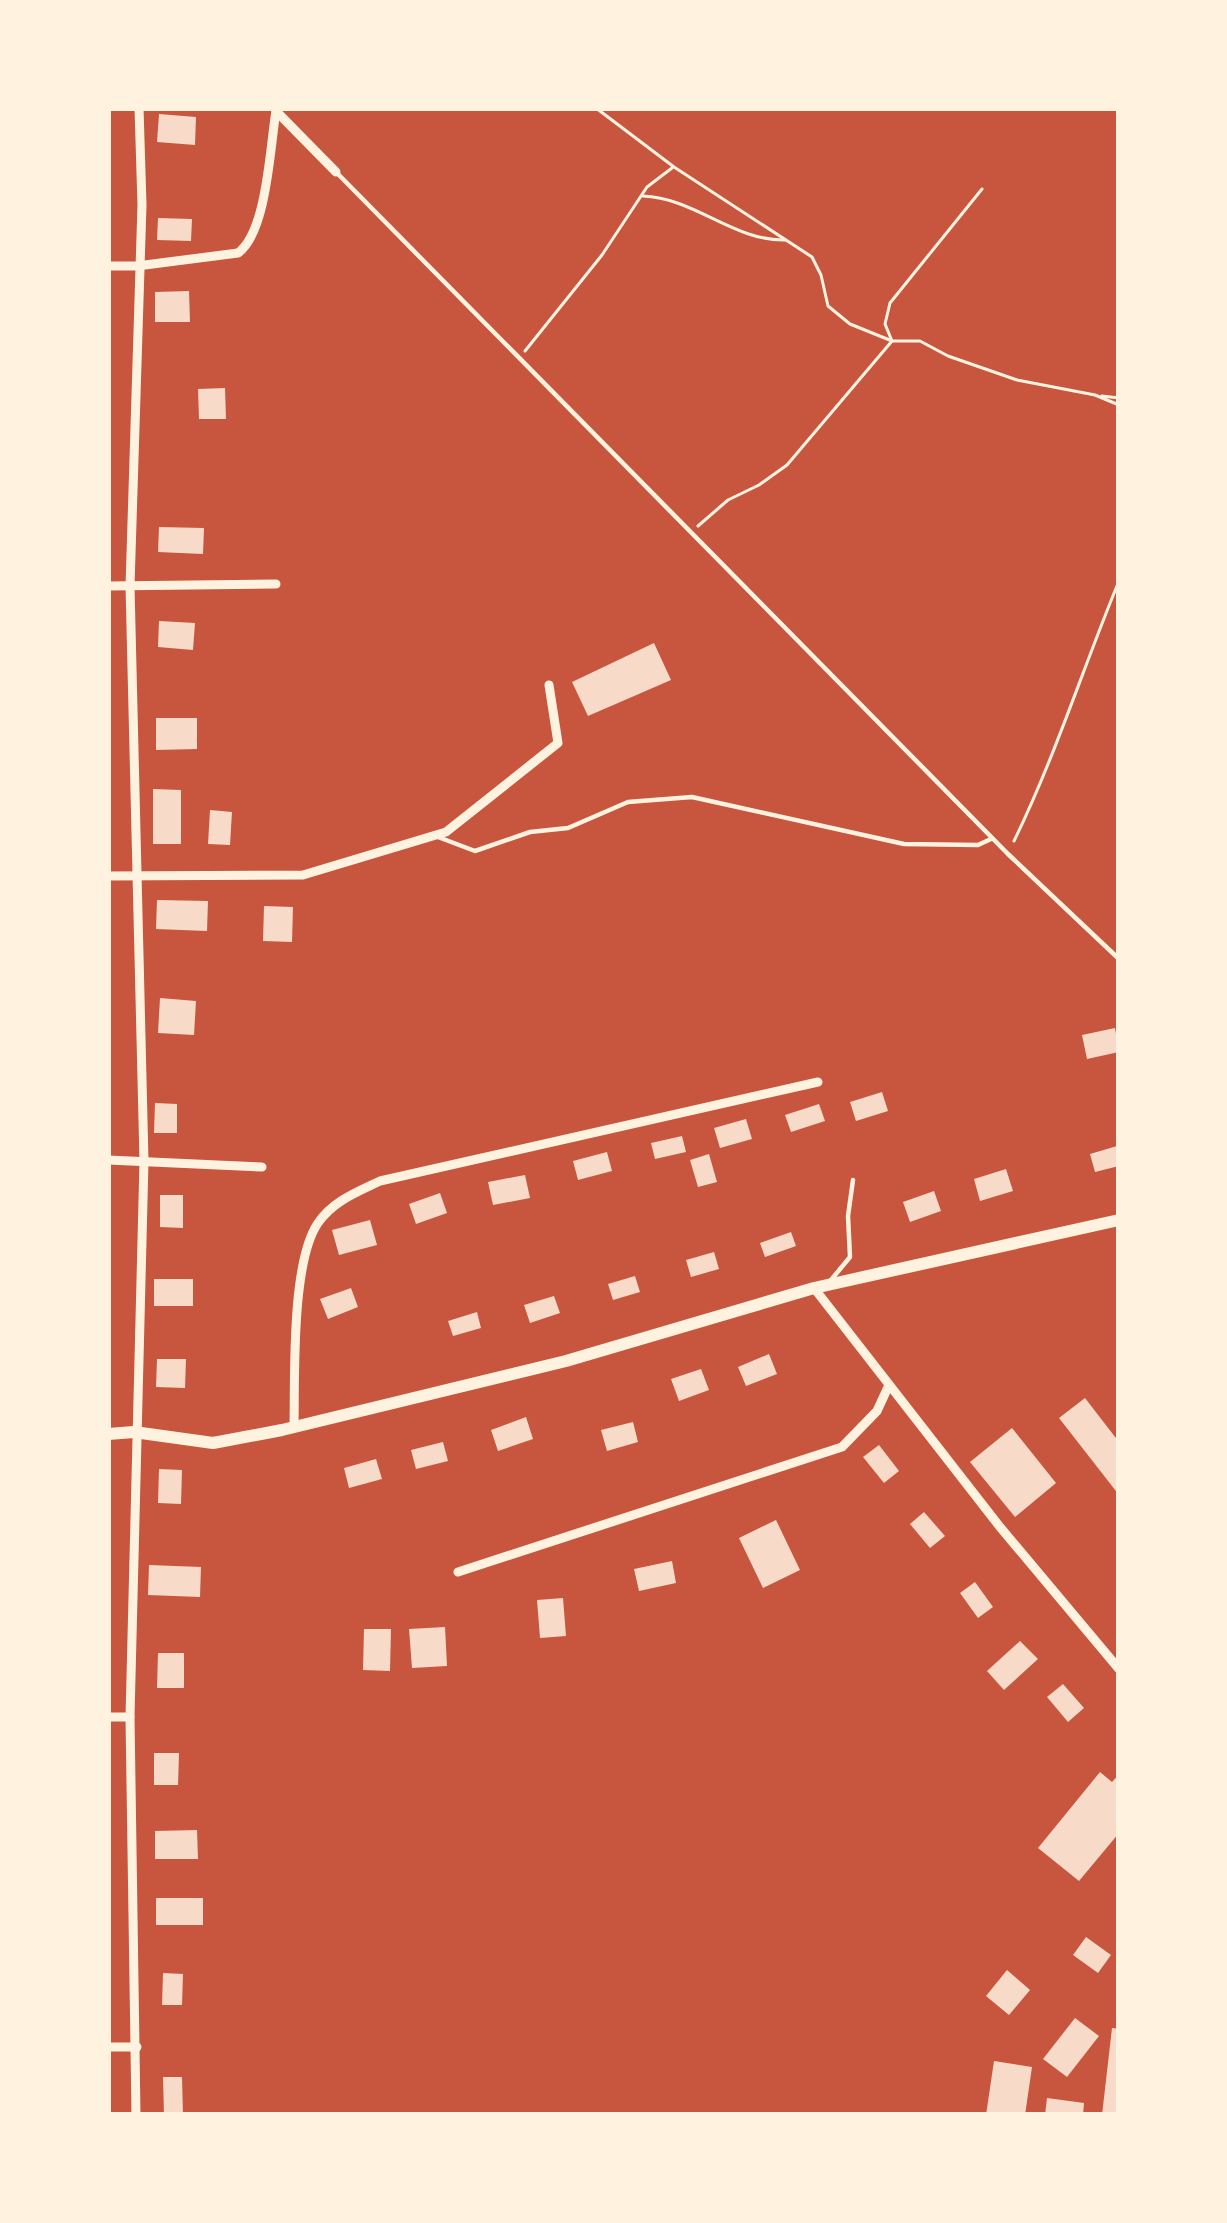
<svg xmlns="http://www.w3.org/2000/svg" width="1227" height="2223" font-family="'Fira Sans Condensed',sans-serif">
<style>
.building{fill:#f7dbc8}
.lines{fill:none;stroke-linecap:round;stroke-linejoin:round}
.path{stroke:#fff3e0;stroke-width:3}
.service{stroke:#fff3e0;stroke-width:4.5}
.minor{stroke:#fff3e0;stroke-width:9}
.tertiary{stroke:#fff3e0;stroke-width:12}
</style>
<rect width="100%" height="100%" fill="#c8553d"/>
<g class="building">
<polygon points="159,114 196,117 195,145 157,142"/>
<polygon points="158,218 192,219 191,241 157,240"/>
<polygon points="189,291 190,322 155,322 155,292"/>
<polygon points="225,388 226,419 199,419 198,389"/>
<polygon points="159,527 204,528 203,554 158,552"/>
<polygon points="159,621 195,623 193,650 158,647"/>
<polygon points="654,643 671,680 588,716 572,682"/>
<polygon points="156,718 197,718 197,749 156,750"/>
<polygon points="153,789 181,790 181,844 153,844"/>
<polygon points="210,810 232,812 230,845 208,844"/>
<polygon points="157,900 208,901 207,931 156,929"/>
<polygon points="264,906 293,907 292,942 263,941"/>
<polygon points="160,998 196,1001 194,1035 158,1033"/>
<polygon points="1115,1028 1119,1052 1087,1059 1082,1035"/>
<polygon points="882,1092 888,1111 856,1121 850,1102"/>
<polygon points="155,1103 177,1104 177,1133 154,1133"/>
<polygon points="819,1104 825,1121 791,1132 785,1115"/>
<polygon points="746,1119 752,1139 720,1148 714,1128"/>
<polygon points="682,1136 686,1152 655,1159 651,1143"/>
<polygon points="1117,1146 1119,1166 1095,1172 1090,1154"/>
<polygon points="607,1152 612,1171 578,1180 573,1161"/>
<polygon points="709,1154 717,1182 698,1187 690,1160"/>
<polygon points="1006,1169 1013,1191 980,1201 974,1179"/>
<polygon points="525,1175 530,1198 493,1205 488,1182"/>
<polygon points="934,1191 941,1211 910,1222 903,1202"/>
<polygon points="440,1193 447,1213 416,1224 409,1204"/>
<polygon points="160,1195 183,1195 183,1228 160,1227"/>
<polygon points="370,1220 377,1245 339,1255 332,1230"/>
<polygon points="791,1232 796,1246 765,1257 760,1243"/>
<polygon points="714,1252 719,1269 691,1277 686,1260"/>
<polygon points="635,1276 640,1292 613,1300 608,1284"/>
<rect x="154" y="1279" width="39" height="27"/>
<polygon points="351,1288 358,1307 328,1319 320,1299"/>
<polygon points="554,1296 560,1313 530,1323 524,1305"/>
<polygon points="477,1312 481,1328 453,1336 448,1321"/>
<polygon points="769,1354 777,1374 746,1386 738,1367"/>
<polygon points="157,1359 186,1359 185,1388 156,1387"/>
<polygon points="701,1369 709,1390 679,1401 671,1379"/>
<polygon points="1085,1398 1119,1442 1119,1495 1059,1418"/>
<polygon points="526,1417 533,1439 498,1451 491,1430"/>
<polygon points="633,1422 638,1442 607,1451 601,1430"/>
<polygon points="1012,1428 1056,1483 1015,1517 970,1462"/>
<polygon points="443,1442 448,1461 416,1469 411,1450"/>
<polygon points="879,1445 899,1471 884,1483 863,1457"/>
<polygon points="376,1459 382,1479 349,1488 344,1468"/>
<polygon points="159,1469 182,1470 181,1504 158,1503"/>
<polygon points="924,1512 945,1536 930,1548 910,1524"/>
<polygon points="776,1520 800,1570 763,1588 739,1538"/>
<polygon points="672,1561 676,1583 639,1591 634,1569"/>
<polygon points="149,1565 201,1567 200,1597 148,1595"/>
<polygon points="975,1582 993,1607 978,1618 960,1593"/>
<polygon points="563,1598 566,1636 540,1638 537,1600"/>
<polygon points="445,1627 447,1666 412,1668 409,1629"/>
<polygon points="364,1629 391,1629 390,1671 363,1670"/>
<polygon points="1020,1641 1038,1659 1004,1690 987,1671"/>
<polygon points="158,1653 184,1653 184,1688 157,1688"/>
<polygon points="1063,1684 1084,1708 1068,1722 1047,1697"/>
<polygon points="154,1753 179,1753 178,1785 154,1785"/>
<polygon points="1100,1772 1112,1782 1119,1774 1119,1833 1079,1881 1038,1848"/>
<polygon points="197,1830 198,1859 155,1859 155,1831"/>
<rect x="156" y="1898" width="47" height="27"/>
<polygon points="1086,1937 1111,1955 1098,1973 1073,1955"/>
<polygon points="1007,1970 1030,1990 1009,2015 986,1996"/>
<polygon points="163,1973 183,1974 182,2005 162,2005"/>
<polygon points="1075,2018 1099,2036 1067,2077 1043,2059"/>
<polygon points="1112,2028 1119,2029 1119,2115 1102,2115"/>
<polygon points="994,2061 1032,2067 1025,2115 986,2115"/>
<polygon points="163,2077 182,2077 183,2115 164,2115"/>
<polygon points="1047,2098 1084,2103 1083,2115 1045,2115"/>
</g>
<g class="lines">
<g class="path">
<polyline points="596,108 674,167 812,257 821,275 828,306 850,324 892,341 920,341 948,356 1017,380 1095,395 1119,405"/>
<path d="M643,196C695,198 733,241 785,240"/>
<polyline points="525,351 602,255 647,187 672,168"/>
<polyline points="1102,396 1119,398"/>
<polyline points="698,526 728,500 759,485 787,465 892,341 885,324 890,303 982,189"/>
<path d="M1014,841C1055,757 1083,668 1119,581"/>
</g>
<g class="service">
<polyline points="336,172 1008,854 1119,959"/>
<polyline points="438,837 475,851 530,832 568,828 628,802 692,797 904,844 978,845 991,839"/>
<polyline points="831,1280 850,1257 848,1216 853,1180"/>
</g>
<g class="minor">
<polyline points="276,111 336,172"/>
<path d="M108,266H137L238,253C267,232 270,147 276,111"/>
<polyline points="108,586 276,584"/>
<polyline points="108,876 303,875 446,832 558,743 549,685"/>
<polyline points="108,1160 262,1167"/>
<polyline points="814,1288 1000,1527 1119,1669"/>
<path d="M294,1427C295,1378 291,1262 318,1223C333,1201 357,1192 380,1181L818,1082"/>
<polyline points="458,1572 842,1447 877,1411 889,1385"/>
<polyline points="108,1717 130,1717"/>
<polyline points="108,2047 137,2047"/>
<polyline points="136,2115 130,1717 144,1161 130,586 142,205 139,108"/>
</g>
<polyline class="tertiary" points="108,1434 134,1432 213,1443 282,1430 566,1361 814,1288 1119,1220"/>
</g>
<rect width="1227" height="2223" fill="none" stroke="#fff3e0" stroke-width="222"/>
</svg>
